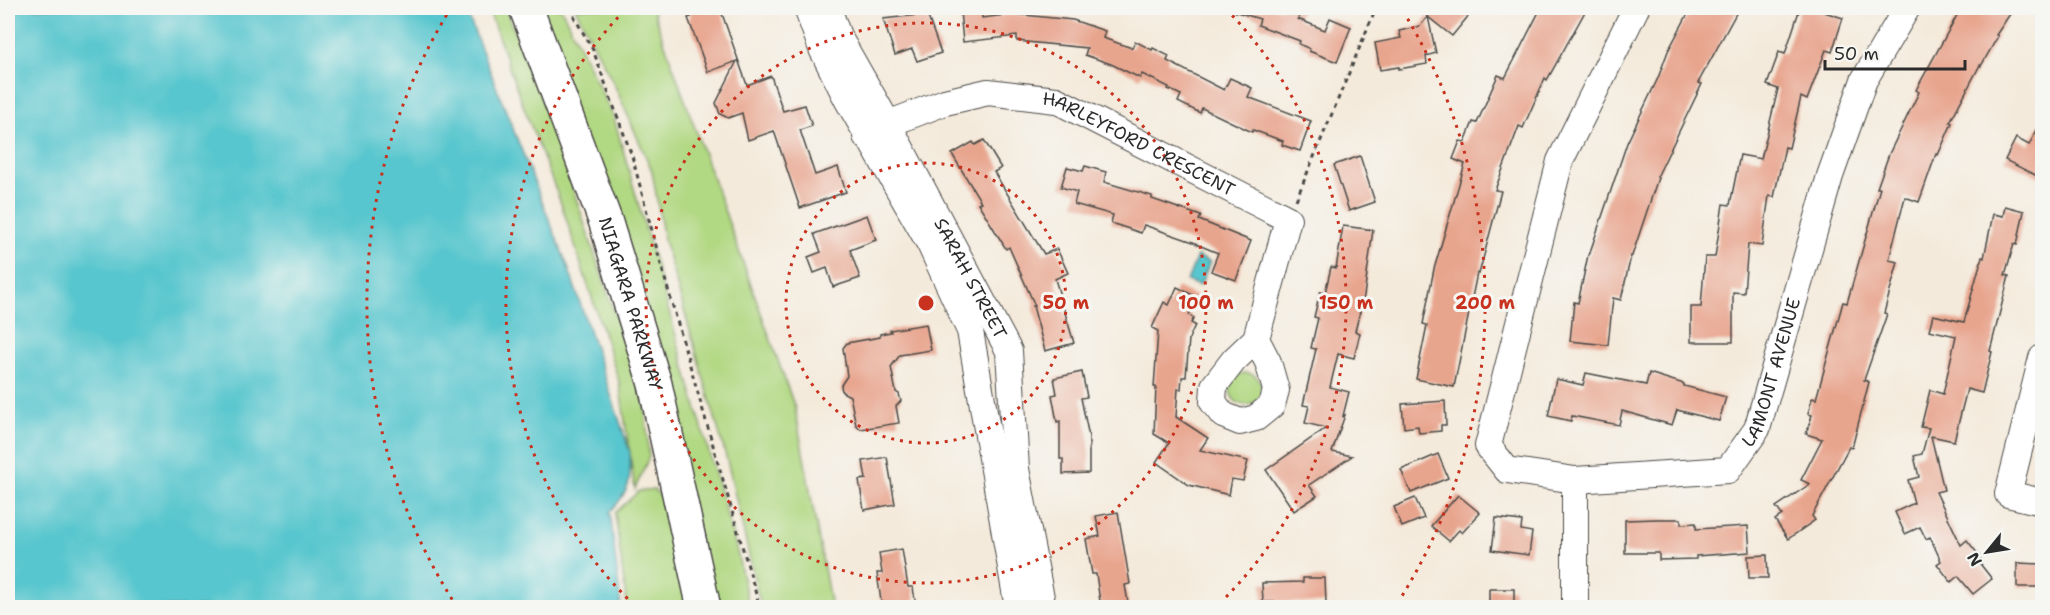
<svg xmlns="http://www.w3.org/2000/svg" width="2050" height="615" font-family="'Shantell Sans',sans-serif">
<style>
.green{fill:#b1d882;stroke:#6e8256;stroke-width:1.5}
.water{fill:#58c6ce;stroke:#42787c;stroke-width:1.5}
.building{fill:#e8a58e}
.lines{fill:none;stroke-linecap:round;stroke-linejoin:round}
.minor-casing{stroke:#494845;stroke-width:28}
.major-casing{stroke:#494845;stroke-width:36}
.path{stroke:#494845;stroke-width:3;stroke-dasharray:4.5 4.5;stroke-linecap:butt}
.minor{stroke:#fff;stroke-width:26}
.major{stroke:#fff;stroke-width:33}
.ring{fill:none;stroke:#c8321e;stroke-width:3;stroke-dasharray:3 6}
.labels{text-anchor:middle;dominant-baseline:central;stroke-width:6;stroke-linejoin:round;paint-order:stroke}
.street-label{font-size:18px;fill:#2b2b2b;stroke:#f6f6f2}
.centre{fill:#c8321e;stroke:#f6f6f2;stroke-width:3}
.ring-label{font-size:18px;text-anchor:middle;font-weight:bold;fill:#c8321e;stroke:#f6f6f2;stroke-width:6;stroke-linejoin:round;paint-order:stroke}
</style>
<rect width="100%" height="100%" fill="#f6f6f2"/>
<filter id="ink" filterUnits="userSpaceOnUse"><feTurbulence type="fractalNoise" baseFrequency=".0167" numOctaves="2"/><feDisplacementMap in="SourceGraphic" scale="12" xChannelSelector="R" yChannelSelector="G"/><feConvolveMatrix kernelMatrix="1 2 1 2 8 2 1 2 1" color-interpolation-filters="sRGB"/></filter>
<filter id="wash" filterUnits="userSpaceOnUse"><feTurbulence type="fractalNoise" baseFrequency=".008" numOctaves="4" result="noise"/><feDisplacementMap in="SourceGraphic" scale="24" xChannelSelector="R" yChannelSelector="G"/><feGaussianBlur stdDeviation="1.35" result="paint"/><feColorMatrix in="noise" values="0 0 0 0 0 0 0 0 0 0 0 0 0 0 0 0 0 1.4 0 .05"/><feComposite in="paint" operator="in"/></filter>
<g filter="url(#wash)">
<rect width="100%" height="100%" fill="#f4eadb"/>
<g class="green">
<polygon points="488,8 505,8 551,124 645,404 649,457 635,489 619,381 562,206 519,95"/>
<polygon points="534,8 561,8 614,118 737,551 749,607 718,607"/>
<polygon points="575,8 652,8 795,408 831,607 761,607 727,460 664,240 652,171 615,86"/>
<circle cx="1246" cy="389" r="16"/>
<polygon points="653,489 668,503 691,607 627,607 615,513 639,491"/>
</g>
<g class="water">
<path d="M8,8H465L568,267L630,452C631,483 631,489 610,512L621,607H8Z"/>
<polygon points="1197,256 1210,262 1200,286 1187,281"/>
</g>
<g id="blocks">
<g class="building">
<polygon points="688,8 720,8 747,85 771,76 783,111 805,105 812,126 800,130 815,175 838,167 846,192 800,208 774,131 748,140 742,113 728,118 720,114 716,103 737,61 708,72 688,18 691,17"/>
<polygon points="981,8 982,18 1014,14 1073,20 1105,31 1103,38 1132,48 1135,41 1152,50 1153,48 1169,56 1167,61 1224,90 1230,78 1252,88 1248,97 1311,121 1300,151 1282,145 1283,141 1253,130 1252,132 1202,108 1200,113 1178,102 1181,95 1168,89 1169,87 1142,74 1140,78 1111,64 1085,55 1087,48 1017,41 1017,36 963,42 960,11"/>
<polygon points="1233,8 1302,8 1298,19 1325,30 1330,18 1351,27 1337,62 1309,51 1310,49 1299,44 1300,41 1258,25 1260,19 1233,11"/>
<polygon points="1435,8 1475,8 1452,36 1428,17 1436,53 1426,56 1427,64 1399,69 1399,67 1380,70 1375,43 1401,38 1399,31 1420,26"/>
<polygon points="1541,8 1587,8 1547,80 1545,78 1523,128 1519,126 1495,190 1501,191 1479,274 1477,273 1454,387 1416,379 1427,325 1423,324 1434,269 1465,164 1453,159 1460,141 1465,142 1473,122 1477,123 1498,75 1505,78"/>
<polygon points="1691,8 1739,8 1698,83 1702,84 1657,177 1658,178 1632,256 1631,256 1621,300 1613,298 1608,345 1570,341 1574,302 1578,303 1588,255 1589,255 1627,143 1658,78 1668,51"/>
<polygon points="1800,8 1812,8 1843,18 1832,52 1826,50 1807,100 1801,97 1789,148 1785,147 1774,197 1769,196 1762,246 1748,244 1744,293 1733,292 1733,342 1691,342 1691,307 1701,307 1705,257 1715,257 1723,204 1730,205 1740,155 1761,159 1778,89 1767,85 1779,52 1785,54"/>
<polygon points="1961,8 2014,8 1996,35 1998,36 1981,66 1980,65 1950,122 1952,123 1938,155 1936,154 1919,202 1905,197 1889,260 1898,262 1884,313 1887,314 1864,380 1869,382 1852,448 1849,447 1812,516 1815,520 1788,539 1775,520 1782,515 1776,507 1810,484 1801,480 1822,439 1806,434 1812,415 1808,414 1812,398 1816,399 1843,302 1847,303 1880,188 1877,188 1889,154 1919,92 1916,90"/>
<polygon points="927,14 941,53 917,61 912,49 895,55 883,19"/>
<polygon points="2043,118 2043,179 2005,160 2016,138 2029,145"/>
<polygon points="984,140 1001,168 994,172 1044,254 1057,249 1068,273 1055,279 1074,343 1045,351 1033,306 1035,306 1009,247 1006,249 978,203 981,202 952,154 973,142 975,145"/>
<polygon points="1360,156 1375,202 1349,211 1334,165"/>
<polygon points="1085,166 1106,172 1104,182 1152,196 1152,199 1201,216 1199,220 1251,241 1236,280 1211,271 1218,253 1196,244 1196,243 1144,225 1141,233 1111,223 1113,215 1074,204 1077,192 1061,187 1067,167 1083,171"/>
<polygon points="2005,206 2024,211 2017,245 2014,244 2005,275 2009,276 1990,351 1992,352 1982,393 1967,389 1954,441 1931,436 1944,490 1936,492 1961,545 1967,540 1981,558 1977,560 1992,579 1973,594 1958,576 1951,582 1937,564 1941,561 1930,537 1926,539 1920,527 1905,534 1895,512 1914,503 1908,480 1919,477 1914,456 1922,454 1929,428 1921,427 1930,390 1943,394 1956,336 1929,330 1933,315 1964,322 1982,257 1984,258 1993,214 2003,216"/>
<polygon points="867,215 876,240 850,250 860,278 833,287 827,268 814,273 808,257 821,252 814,234"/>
<polygon points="1343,226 1373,230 1364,296 1355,331 1360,333 1354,358 1338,354 1330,387 1349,392 1343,416 1345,415 1332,452 1352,456 1309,485 1317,496 1294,511 1266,470 1326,428 1305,423 1309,406 1303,405 1316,349 1311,348 1318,318 1314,317 1320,292 1325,293 1331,267 1336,268"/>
<polygon points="1177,287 1197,297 1189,315 1194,318 1191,323 1195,325 1189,339 1186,377 1182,377 1181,389 1178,389 1176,417 1208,438 1200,450 1248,461 1243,481 1232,479 1229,495 1189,485 1156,462 1169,443 1154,434 1156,387 1154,387 1158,331 1152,328 1164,302 1169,305"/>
<polygon points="926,324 931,350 900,355 891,367 896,392 899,394 901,401 896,406 899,423 861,429 856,425 850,396 842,392 841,385 847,376 843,348 847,343 880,337 880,334 891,332 890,330"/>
<polygon points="1082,372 1087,397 1081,398 1089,437 1089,473 1063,474 1063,459 1060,459 1060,421 1057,422 1052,395 1057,394 1054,378"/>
<polygon points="1586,373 1646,385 1649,373 1684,384 1684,386 1726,397 1719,421 1677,410 1672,425 1622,411 1619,425 1572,416 1571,421 1548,416 1556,379 1583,385"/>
<polygon points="1445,401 1446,425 1441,425 1441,431 1419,433 1418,426 1404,428 1402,404"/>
<polygon points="1438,454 1448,478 1411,493 1401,470"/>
<polygon points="887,457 895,504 864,510 859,480 866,479 863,461"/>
<polygon points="1458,495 1480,513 1462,533 1459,530 1449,541 1431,526"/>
<polygon points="1415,498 1424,518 1402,527 1394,507"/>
<polygon points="1118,512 1130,584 1125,585 1129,608 1101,608 1096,574 1092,574 1086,539 1100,536 1096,516"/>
<polygon points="1496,518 1522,521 1521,530 1532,532 1529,555 1492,550"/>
<polygon points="1658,519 1681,519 1681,524 1696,523 1696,529 1748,526 1750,552 1696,556 1696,559 1659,560 1659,553 1625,553 1625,520"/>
<polygon points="902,549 908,587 913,587 916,608 882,608 877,573 882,573 879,553"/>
<polygon points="1767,555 1768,578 1749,578 1748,556"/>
<polygon points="2017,563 2043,564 2043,587 2017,587"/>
<polygon points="1303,578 1325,578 1326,603 1263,602 1262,583 1303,582"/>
<rect x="1489" y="589" width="25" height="19"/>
</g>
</g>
</g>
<g filter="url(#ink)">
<use href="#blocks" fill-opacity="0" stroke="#494845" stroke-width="1.5"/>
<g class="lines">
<defs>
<g id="minor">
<polyline points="807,8 822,49 847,99 930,244 970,331 1018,608"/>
<path id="s1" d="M828,8L838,36L888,124L1009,351L1016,469L1043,608"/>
<path id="s2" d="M1636,8L1560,161L1488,446L1507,470L1575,480L1728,470L1757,429L1830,176L1864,80L1907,8"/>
<path id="s3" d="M866,136L888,124L945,102L988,92L1056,100L1288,219L1256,339L1234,360L1214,386L1213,402L1223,415L1240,422L1256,418L1272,405L1276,390L1268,362L1256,339"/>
<polyline points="2042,358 2008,494 2042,502"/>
<polyline points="1575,480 1575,608"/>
</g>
<g id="major">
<path id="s4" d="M526,8L605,220L655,384L704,608"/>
</g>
</defs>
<use href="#minor" class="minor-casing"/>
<use href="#major" class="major-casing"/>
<g class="path">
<polyline points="569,8 593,50 632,156 663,272 760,608"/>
<polyline points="1296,200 1376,8"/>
</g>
<use href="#minor" class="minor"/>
<use href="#major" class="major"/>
</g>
</g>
<g class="ring">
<circle cx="926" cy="303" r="140"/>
<circle cx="926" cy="303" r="280"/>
<path d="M634 605A420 420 0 0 1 626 9M1226 9A420 420 0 0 1 1218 605"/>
<path d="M457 607A559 559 0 0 1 449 11M1403 11A559 559 0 0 1 1395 607"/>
</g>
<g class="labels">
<g class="street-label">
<text stroke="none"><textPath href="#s3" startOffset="292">HARLEYFORD CRESCENT</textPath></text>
<text stroke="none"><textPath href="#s1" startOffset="306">SARAH STREET</textPath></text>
<text stroke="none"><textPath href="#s4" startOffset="314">NIAGARA PARKWAY</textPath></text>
<text stroke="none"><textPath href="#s2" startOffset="826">LAMONT AVENUE</textPath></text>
</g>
</g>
<circle cx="926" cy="303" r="9" class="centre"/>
<g class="ring-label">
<text x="1066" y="309">50 m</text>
<text x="1206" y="309">100 m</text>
<text x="1346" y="309">150 m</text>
<text x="1485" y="309">200 m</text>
</g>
<rect width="2050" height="615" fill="none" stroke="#f6f6f2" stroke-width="30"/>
<g transform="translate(1987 552) rotate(240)" stroke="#f6f6f2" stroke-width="4.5" paint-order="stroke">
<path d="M0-4.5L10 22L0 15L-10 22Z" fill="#2b2b2b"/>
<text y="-9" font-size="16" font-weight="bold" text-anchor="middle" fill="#2b2b2b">N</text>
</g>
<path d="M1825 60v9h140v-9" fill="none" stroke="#2b2b2b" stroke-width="3"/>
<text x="1834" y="60" font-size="18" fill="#2b2b2b" stroke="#f6f6f2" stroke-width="4.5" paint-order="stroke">50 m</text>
</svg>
